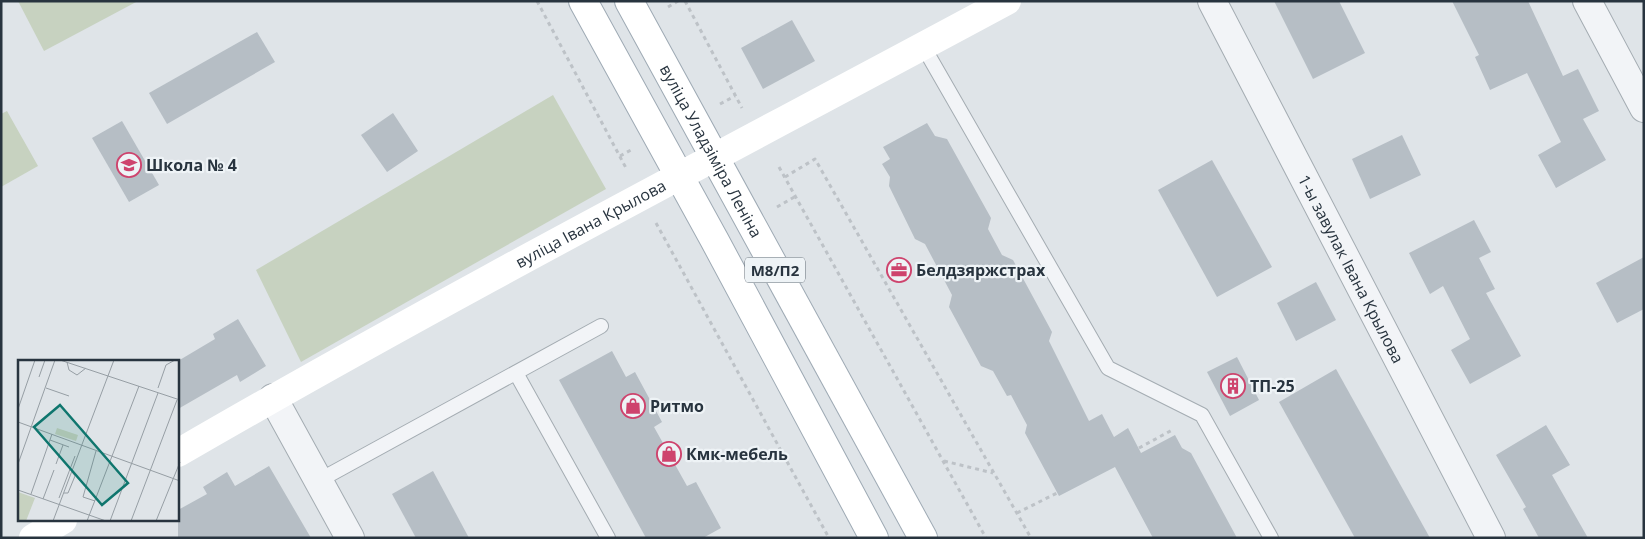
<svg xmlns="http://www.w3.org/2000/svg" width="1645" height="539" font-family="'Open Sans',sans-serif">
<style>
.green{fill:#c7d2c0}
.building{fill:#b6bec5}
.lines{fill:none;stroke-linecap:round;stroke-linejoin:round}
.lane-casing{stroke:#a4acb2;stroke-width:16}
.street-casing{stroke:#a4acb2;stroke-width:30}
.primary-casing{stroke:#9eaab4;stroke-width:30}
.path{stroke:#bdc2c7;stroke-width:3;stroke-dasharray:4 4;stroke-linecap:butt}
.lane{stroke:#f2f4f7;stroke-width:14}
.street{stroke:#f2f4f7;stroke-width:28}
.secondary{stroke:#fff;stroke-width:28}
.primary{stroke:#fff;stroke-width:28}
.labels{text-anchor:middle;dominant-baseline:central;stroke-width:4.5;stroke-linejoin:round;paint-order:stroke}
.shield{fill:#eef3f6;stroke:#636d76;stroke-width:1}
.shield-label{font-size:15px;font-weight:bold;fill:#28343f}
.street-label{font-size:16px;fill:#28343f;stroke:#eef3f6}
.poi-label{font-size:16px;font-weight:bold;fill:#28343f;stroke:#eef3f6;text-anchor:start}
.inset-road{fill:none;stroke:#969ea4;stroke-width:1}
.view{fill:#0f766e;fill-opacity:0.15;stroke:#0f766e;stroke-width:2.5}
.inset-edge{fill:none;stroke:#28343f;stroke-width:2.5}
</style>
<rect width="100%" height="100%" fill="#dfe4e8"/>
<g class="green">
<polygon points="18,1 138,1 44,51"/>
<polygon points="553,95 606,189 301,362 256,270"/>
<polygon points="7,111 38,166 1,187 1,114"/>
</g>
<g class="building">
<polygon points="1274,1 1339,1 1365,53 1313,79"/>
<polygon points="1452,1 1528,1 1563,76 1578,69 1599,111 1583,119 1606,160 1556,188 1538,155 1561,142 1527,73 1490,90 1475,57 1479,55"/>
<polygon points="792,20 815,61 763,89 741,48"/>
<polygon points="257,32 275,62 167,124 149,93"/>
<polygon points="393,113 418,151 387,172 361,135"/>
<polygon points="122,121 159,185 129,202 92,138"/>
<polygon points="927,123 935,136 947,139 991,218 988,229 1002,255 1013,260 1052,332 1049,341 1089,421 1102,414 1114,437 1128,428 1141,453 1175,435 1182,448 1191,453 1237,538 1153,538 1115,467 1059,496 1025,433 1027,425 1011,395 1007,396 993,371 981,366 949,307 952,295 925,244 915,239 889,186 890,177 882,164 890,159 883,147"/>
<polygon points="1402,135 1421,175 1370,199 1352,159"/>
<polygon points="1212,160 1272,267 1217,297 1158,190"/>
<polygon points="1474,220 1491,252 1479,258 1495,289 1486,293 1521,356 1470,384 1451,350 1470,339 1443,286 1430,294 1409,253"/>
<polygon points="1644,257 1644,309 1617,323 1596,283"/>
<polygon points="1316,282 1336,320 1296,341 1277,303"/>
<polygon points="238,319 266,366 240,382 237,375 178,409 178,361 215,339 213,334"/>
<polygon points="612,351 626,377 635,372 662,422 654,427 687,486 696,482 721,528 703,538 646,538 559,380"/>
<polygon points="1237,357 1259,400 1230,416 1207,372"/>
<polygon points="1336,369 1430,538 1355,538 1279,402"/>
<polygon points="1546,425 1570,465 1552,475 1588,538 1539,538 1523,509 1526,507 1496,455"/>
<polygon points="269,466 311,538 178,538 178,510 207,494 203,487 227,472 235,486"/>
<polygon points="433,471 469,538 416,538 392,494"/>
</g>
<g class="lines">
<defs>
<g id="lane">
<polyline points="923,46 1108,368 1202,415 1271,538"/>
<polyline points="516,373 608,538"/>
<polyline points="318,481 601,326"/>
</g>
<g id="street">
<path id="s1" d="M1212,1L1491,538"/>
<polyline points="1587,1 1644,108"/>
<polyline points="273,398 350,538"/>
</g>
<g id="primary">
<polyline points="583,1 715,241 874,538"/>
<path id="s3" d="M629,1L923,538"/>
</g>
</defs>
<use href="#lane" class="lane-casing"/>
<use href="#street" class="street-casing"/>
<use href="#primary" class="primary-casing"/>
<g class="path">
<polyline points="537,1 626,168"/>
<polyline points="685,1 742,108"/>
<polyline points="668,7 678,1"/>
<polyline points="720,104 735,96"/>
<polyline points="620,156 631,150"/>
<polyline points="779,167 986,538"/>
<polyline points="785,177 815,159 1031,538"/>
<polyline points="777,207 796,196"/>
<polyline points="656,223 829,538"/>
<polyline points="1139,448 1174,429"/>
<polyline points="944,461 993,473"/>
<polyline points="1017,513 1059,492"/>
</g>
<use href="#lane" class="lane"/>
<use href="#street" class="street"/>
<g class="secondary">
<path id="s2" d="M178,453C450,295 730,150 1007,1"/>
<polyline points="33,538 63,520"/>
</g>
<use href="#primary" class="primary"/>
</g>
<defs>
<symbol id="school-ring" viewBox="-11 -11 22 22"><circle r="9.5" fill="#eef3f6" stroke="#ce436d" stroke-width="1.5"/><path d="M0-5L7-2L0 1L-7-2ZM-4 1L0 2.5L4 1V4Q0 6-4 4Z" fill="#ce436d"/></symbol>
<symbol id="office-ring" viewBox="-11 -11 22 22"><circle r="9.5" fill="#eef3f6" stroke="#ce436d" stroke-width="1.5"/><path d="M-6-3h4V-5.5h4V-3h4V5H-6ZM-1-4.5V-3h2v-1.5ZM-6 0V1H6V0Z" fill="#ce436d"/></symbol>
<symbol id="building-ring" viewBox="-11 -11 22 22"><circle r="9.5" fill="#eef3f6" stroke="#ce436d" stroke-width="1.5"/><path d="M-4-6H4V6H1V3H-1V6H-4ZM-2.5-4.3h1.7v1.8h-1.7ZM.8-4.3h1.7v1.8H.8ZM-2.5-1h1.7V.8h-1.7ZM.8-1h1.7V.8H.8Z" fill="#ce436d"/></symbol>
<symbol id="shop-ring" viewBox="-11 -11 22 22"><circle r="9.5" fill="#eef3f6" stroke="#ce436d" stroke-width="1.5"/><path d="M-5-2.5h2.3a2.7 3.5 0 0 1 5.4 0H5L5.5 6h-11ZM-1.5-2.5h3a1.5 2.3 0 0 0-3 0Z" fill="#ce436d"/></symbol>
</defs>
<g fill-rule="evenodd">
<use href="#school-ring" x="115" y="151" width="28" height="28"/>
<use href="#office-ring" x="885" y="256" width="28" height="28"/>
<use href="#building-ring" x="1219" y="372" width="28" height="28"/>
<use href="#shop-ring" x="619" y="392" width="28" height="28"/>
<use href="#shop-ring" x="655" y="440" width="28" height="28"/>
</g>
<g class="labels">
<rect class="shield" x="745" y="257.5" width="60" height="25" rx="4"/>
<g class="shield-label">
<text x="775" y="270">М8/П2</text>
</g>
<g class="street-label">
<text stroke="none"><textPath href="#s3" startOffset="171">вуліца Уладзіміра Леніна</textPath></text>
<text stroke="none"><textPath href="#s2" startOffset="472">вуліца Івана Крылова</textPath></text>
<text stroke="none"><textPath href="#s1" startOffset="302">1-ы завулак Івана Крылова</textPath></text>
</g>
<g class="poi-label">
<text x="146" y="165">Школа № 4</text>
<text x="916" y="270">Белдзяржстрах</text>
<text x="1250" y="386">ТП-25</text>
<text x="650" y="406">Ритмо</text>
<text x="686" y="454">Кмк-мебель</text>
</g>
</g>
<g transform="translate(18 360)">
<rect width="161" height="161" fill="#dfe4e8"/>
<path d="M39,68L60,75L58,81L37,74ZM0,132L17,138L8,161H0Z" fill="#c7d2c0"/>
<path class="inset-road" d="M42,0L162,40M49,2L51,10L59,15L68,8M21,17L27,0M28,28L51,36M140,28L148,5L157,0M0,49L17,0M0,62L162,121M32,80L51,87M0,104L37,0M38,104L45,85M0,130L88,161M46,133H50L57,116L54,112M13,134L34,74M41,138L57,96M25,139L36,110M77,141L65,137L78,91M35,161L96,0M69,161L121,26M92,161L140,33M113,161L159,40M138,161L162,102"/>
<path class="view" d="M42,45L110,123L84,145L16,67Z"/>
<rect width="161" height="161" class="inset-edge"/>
</g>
<rect width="1645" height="539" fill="none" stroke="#28343f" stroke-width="5"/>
</svg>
